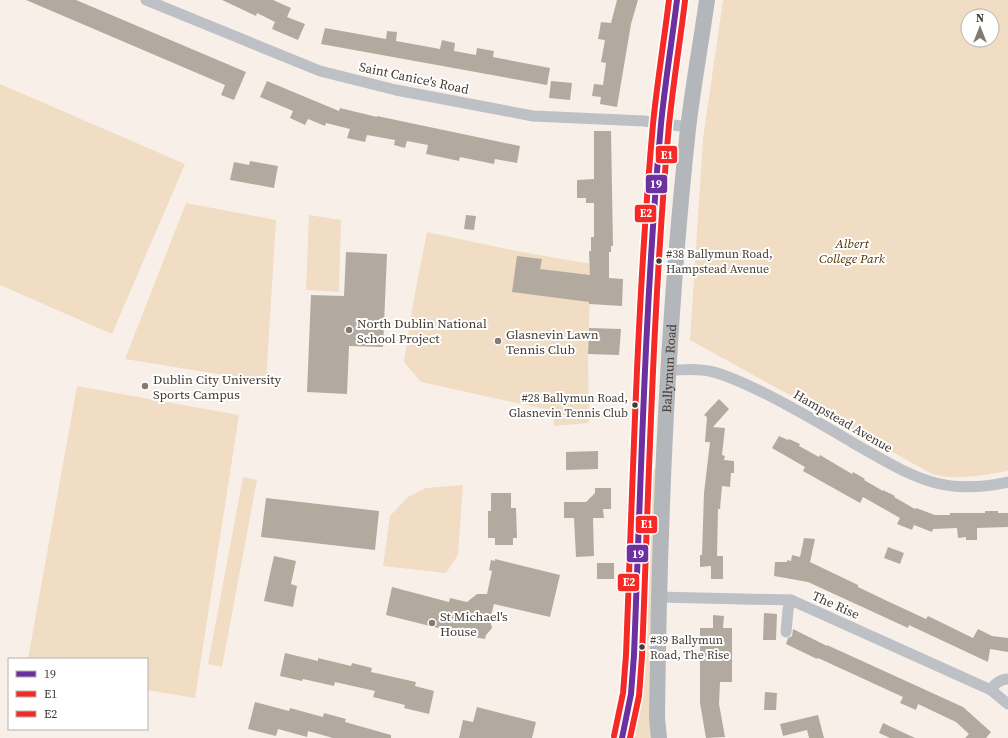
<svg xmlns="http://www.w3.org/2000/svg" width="1008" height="738" font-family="'Source Serif 4',serif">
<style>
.green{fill:#f1dcc4;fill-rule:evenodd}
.building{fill:#b3aa9f}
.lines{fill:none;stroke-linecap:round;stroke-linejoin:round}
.street{stroke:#bdc0c4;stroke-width:11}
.secondary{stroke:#b3b6bb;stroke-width:16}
.bus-1-casing{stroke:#fff;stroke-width:9}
.bus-2-casing{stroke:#fff;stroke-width:9}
.bus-3-casing{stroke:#fff;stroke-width:9}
.bus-1{stroke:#6c30a1;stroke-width:6}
.bus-2{stroke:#f52a26;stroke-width:6}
.bus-3{stroke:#f52a26;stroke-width:6}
.bus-dot{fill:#443b31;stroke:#fff;stroke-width:1.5}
.poi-dot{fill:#837a71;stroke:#fff;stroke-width:1.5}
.labels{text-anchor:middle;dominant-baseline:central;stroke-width:4;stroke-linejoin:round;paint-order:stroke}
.bus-label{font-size:12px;fill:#443b31;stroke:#fff;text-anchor:start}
.street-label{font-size:13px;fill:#443b31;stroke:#fff}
.park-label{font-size:13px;font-style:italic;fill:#523201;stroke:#fff}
.poi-label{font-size:13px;fill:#443b31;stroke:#fff;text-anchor:start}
.line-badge{stroke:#fff;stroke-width:1.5}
.badge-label{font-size:11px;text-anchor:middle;font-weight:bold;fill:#fff}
</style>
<rect width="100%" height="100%" fill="#f8f0e8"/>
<g class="green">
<path d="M723,0H1008V471C983,475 957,481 932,474L690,340L703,139ZM968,16H992V40H968Z"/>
<polygon points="0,84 185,164 112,334 0,285"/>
<polygon points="186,203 276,220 266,382 125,359"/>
<polygon points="309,215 341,220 339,292 306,290"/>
<polygon points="427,232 511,250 591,264 588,354 589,423 554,426 554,411 421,382 404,362 414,298"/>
<polygon points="77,386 239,415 195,698 147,690 147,659 28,659"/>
<polygon points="648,468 657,469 649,665 649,713 652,738 630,738 636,713 640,666"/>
<polygon points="243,477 257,480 222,667 208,664"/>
<polygon points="463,485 458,555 446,573 383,566 390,516 408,497 426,488"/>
</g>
<g class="building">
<polygon points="26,0 76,0 246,72 234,100 221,95 225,85"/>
<polygon points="222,0 273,0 291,8 287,17 305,24 298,40 272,29 275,22 257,13 256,16"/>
<polygon points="617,0 638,0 631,24 617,107 600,104 601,97 592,96 594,84 603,85 606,63 601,62 605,40 598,39 601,22 611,23"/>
<polygon points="325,28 386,39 387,31 397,32 396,41 440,49 442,40 455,43 454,51 476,55 477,48 494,51 493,57 550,68 547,85 321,44"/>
<polygon points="267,81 339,111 340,108 377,117 377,116 520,146 517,163 495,159 494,164 460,157 459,161 426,154 428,145 407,141 405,148 394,145 395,140 367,135 365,142 347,138 350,129 326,123 325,126 308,119 305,125 290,118 293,111 260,97"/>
<polygon points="551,81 572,83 570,100 549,98"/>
<polygon points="594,131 611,131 613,246 611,246 611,252 609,252 609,278 623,279 622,306 589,304 589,302 512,292 517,256 542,259 540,269 590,275 589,251 591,251 591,237 594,237 594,203 586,203 586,198 577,198 577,180 594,179"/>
<polygon points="250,161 278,166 274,188 230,180 234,162 249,165"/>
<polygon points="466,215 476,216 474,230 464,229"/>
<polygon points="346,252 387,254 383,347 349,346 347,394 307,392 311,295 344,296"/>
<polygon points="589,328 621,329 619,355 588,354"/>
<polygon points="719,399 729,409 713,427 725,428 722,455 725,456 724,460 734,461 734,473 731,473 730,487 722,486 720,509 718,509 717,556 723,556 723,579 711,579 711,566 700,567 700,555 702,555 704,493 710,442 705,442 707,417 704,415"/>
<polygon points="779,436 788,440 789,439 800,444 799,446 819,457 820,455 852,474 853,472 865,479 864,480 883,491 883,490 895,496 894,497 915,509 916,508 935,515 950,515 950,513 985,513 985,511 998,511 998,513 1008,513 1008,527 977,528 977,540 966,540 966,537 958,538 957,528 933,529 932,532 914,525 912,530 897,524 900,518 863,497 860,503 803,471 805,467 772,448"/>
<polygon points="598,451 598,469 566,470 566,452"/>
<polygon points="595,488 611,488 611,509 603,509 604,518 593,518 594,556 576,557 574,518 564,518 564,502 586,502 595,493"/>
<polygon points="491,493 511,493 511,508 516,508 517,538 513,538 513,545 495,545 495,538 488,538 488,511 491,511"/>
<polygon points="266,498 379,511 375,550 261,537"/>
<polygon points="804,538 815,539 810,562 858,585 858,587 883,599 926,619 928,616 973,638 978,629 992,636 1008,638 1008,652 990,649 988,662 909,625 908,628 808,582 774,576 775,562 787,562 787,560 791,561 792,555 800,557"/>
<polygon points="888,547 904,553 900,564 884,558"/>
<polygon points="274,556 296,561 291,584 297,586 293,607 264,601"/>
<polygon points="495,559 560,575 550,617 494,604 490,620 492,628 486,635 485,639 457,634 450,631 386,615 392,587 449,602 450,598 467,602 477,594 487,594 492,571 489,570 491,560 495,561"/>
<rect x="597" y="563" width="17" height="16"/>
<polygon points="764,613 777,614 776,640 763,640"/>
<polygon points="713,615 724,616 723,628 732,628 732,682 720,682 719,704 725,737 706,738 700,703 700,628 713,628"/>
<polygon points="793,629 827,646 827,645 963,707 991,732 986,738 965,738 969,734 956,722 918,704 916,710 900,703 903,697 818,658 817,659 786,644 788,638 792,636"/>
<polygon points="285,653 318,661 318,658 351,666 352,663 372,668 371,672 416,682 415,686 434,691 429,714 404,708 405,705 373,697 375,691 335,682 334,686 303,679 302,681 280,676"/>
<polygon points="765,692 777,693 776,710 764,710"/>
<polygon points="255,702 289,711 290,708 323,717 324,713 346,719 345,722 391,735 391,738 333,738 308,731 307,737 278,729 276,736 248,729"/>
<polygon points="477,707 536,722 532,738 459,738 463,720 473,722"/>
<polygon points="818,715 824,738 809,738 807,730 783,736 780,724"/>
<polygon points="883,723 915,738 890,738 879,733"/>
</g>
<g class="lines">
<g class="street">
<polyline points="146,0 320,71 396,90 533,116 644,121 688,127"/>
<path d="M668,371C708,366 722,373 758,390C793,407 828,428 862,448C885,461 909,476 936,483C959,489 985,487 1008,482"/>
<polyline points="658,597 791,600 991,690 1008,704"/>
<polyline points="786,632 788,609 791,600"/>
<path d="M991,690C994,684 1001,679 1008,679"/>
</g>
<g class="secondary">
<path d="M622,738L631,694L634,655C641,478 645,301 661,124C665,83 672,41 677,0"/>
<path id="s1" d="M659,738L657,718C659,522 667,325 688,129C693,86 701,43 707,0"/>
</g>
<defs>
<path id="bus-1" d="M622,738L631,694L634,655C641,478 645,301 661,124C665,83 672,41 677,0"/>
<path id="bus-2" d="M630,738L639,696L642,656C649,479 653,302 669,125C673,84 680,42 685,1"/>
<path id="bus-3" d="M614,736L623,693L626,655C633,478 637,301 653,124C657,83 664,41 669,0"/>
</defs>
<use href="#bus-1" class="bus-1-casing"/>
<use href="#bus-2" class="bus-2-casing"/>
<use href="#bus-3" class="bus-3-casing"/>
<use href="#bus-1" class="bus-1"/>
<use href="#bus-2" class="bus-2"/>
<use href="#bus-3" class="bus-3"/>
</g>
<g class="bus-dot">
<circle cx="659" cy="261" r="3.5"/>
<circle cx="635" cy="405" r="3.5"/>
<circle cx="642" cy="647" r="3.5"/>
</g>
<g class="poi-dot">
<circle cx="349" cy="330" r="4"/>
<circle cx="498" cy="341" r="4"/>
<circle cx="145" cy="386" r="4"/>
<circle cx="432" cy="623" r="4"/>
</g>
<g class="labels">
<g class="bus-label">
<text x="666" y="254">#38 Ballymun Road,<tspan x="666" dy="15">Hampstead Avenue</tspan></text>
<text x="628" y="398" text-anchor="end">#28 Ballymun Road,<tspan x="628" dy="15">Glasnevin Tennis Club</tspan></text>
<text x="650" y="640">#39 Ballymun<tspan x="650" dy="15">Road, The Rise</tspan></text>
</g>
<g class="street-label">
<text transform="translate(414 78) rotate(12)">Saint Canice's Road</text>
<text stroke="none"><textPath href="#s1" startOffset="370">Ballymun Road</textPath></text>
<text transform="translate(843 421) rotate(30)">Hampstead Avenue</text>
<text transform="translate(836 605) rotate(24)">The Rise</text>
</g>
<g class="park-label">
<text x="852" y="243">Albert<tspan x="852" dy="15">College Park</tspan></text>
</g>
<g class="poi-label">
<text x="357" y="323">North Dublin National<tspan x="357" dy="15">School Project</tspan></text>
<text x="506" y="334">Glasnevin Lawn<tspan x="506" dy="15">Tennis Club</tspan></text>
<text x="153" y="379">Dublin City University<tspan x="153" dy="15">Sports Campus</tspan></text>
<text x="440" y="616">St Michael's<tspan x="440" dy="15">House</tspan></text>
</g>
</g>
<g class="line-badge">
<rect x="655" y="145" width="23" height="19" rx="4" fill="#f52a26"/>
<rect x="645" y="174" width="23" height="20" rx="4" fill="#6c30a1"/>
<rect x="634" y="204" width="23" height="19" rx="4" fill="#f52a26"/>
<rect x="635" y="515" width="23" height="19" rx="4" fill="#f52a26"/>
<rect x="626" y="544" width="23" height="19" rx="4" fill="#6c30a1"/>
<rect x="617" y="573" width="23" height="19" rx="4" fill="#f52a26"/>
</g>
<g class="badge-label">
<text x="667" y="159">E1</text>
<text x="656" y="188">19</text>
<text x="646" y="217">E2</text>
<text x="647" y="528">E1</text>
<text x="638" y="558">19</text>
<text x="629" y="586">E2</text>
</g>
<rect x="8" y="658" width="140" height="72" fill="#ffffff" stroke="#b4b1ad"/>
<rect x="16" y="671" width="20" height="6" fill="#6c30a1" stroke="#b4b1ad"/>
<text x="44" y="678" font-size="12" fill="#443b31">19</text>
<rect x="16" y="691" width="20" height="6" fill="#f52a26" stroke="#b4b1ad"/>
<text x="44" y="698" font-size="12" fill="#443b31">E1</text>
<rect x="16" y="711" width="20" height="6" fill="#f52a26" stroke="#b4b1ad"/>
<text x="44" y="718" font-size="12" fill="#443b31">E2</text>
<g transform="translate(980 28)"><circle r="19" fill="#ffffff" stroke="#b4b1ad"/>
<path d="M0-3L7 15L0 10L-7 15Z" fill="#837a71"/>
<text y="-6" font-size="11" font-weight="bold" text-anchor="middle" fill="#443b31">N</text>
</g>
</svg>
